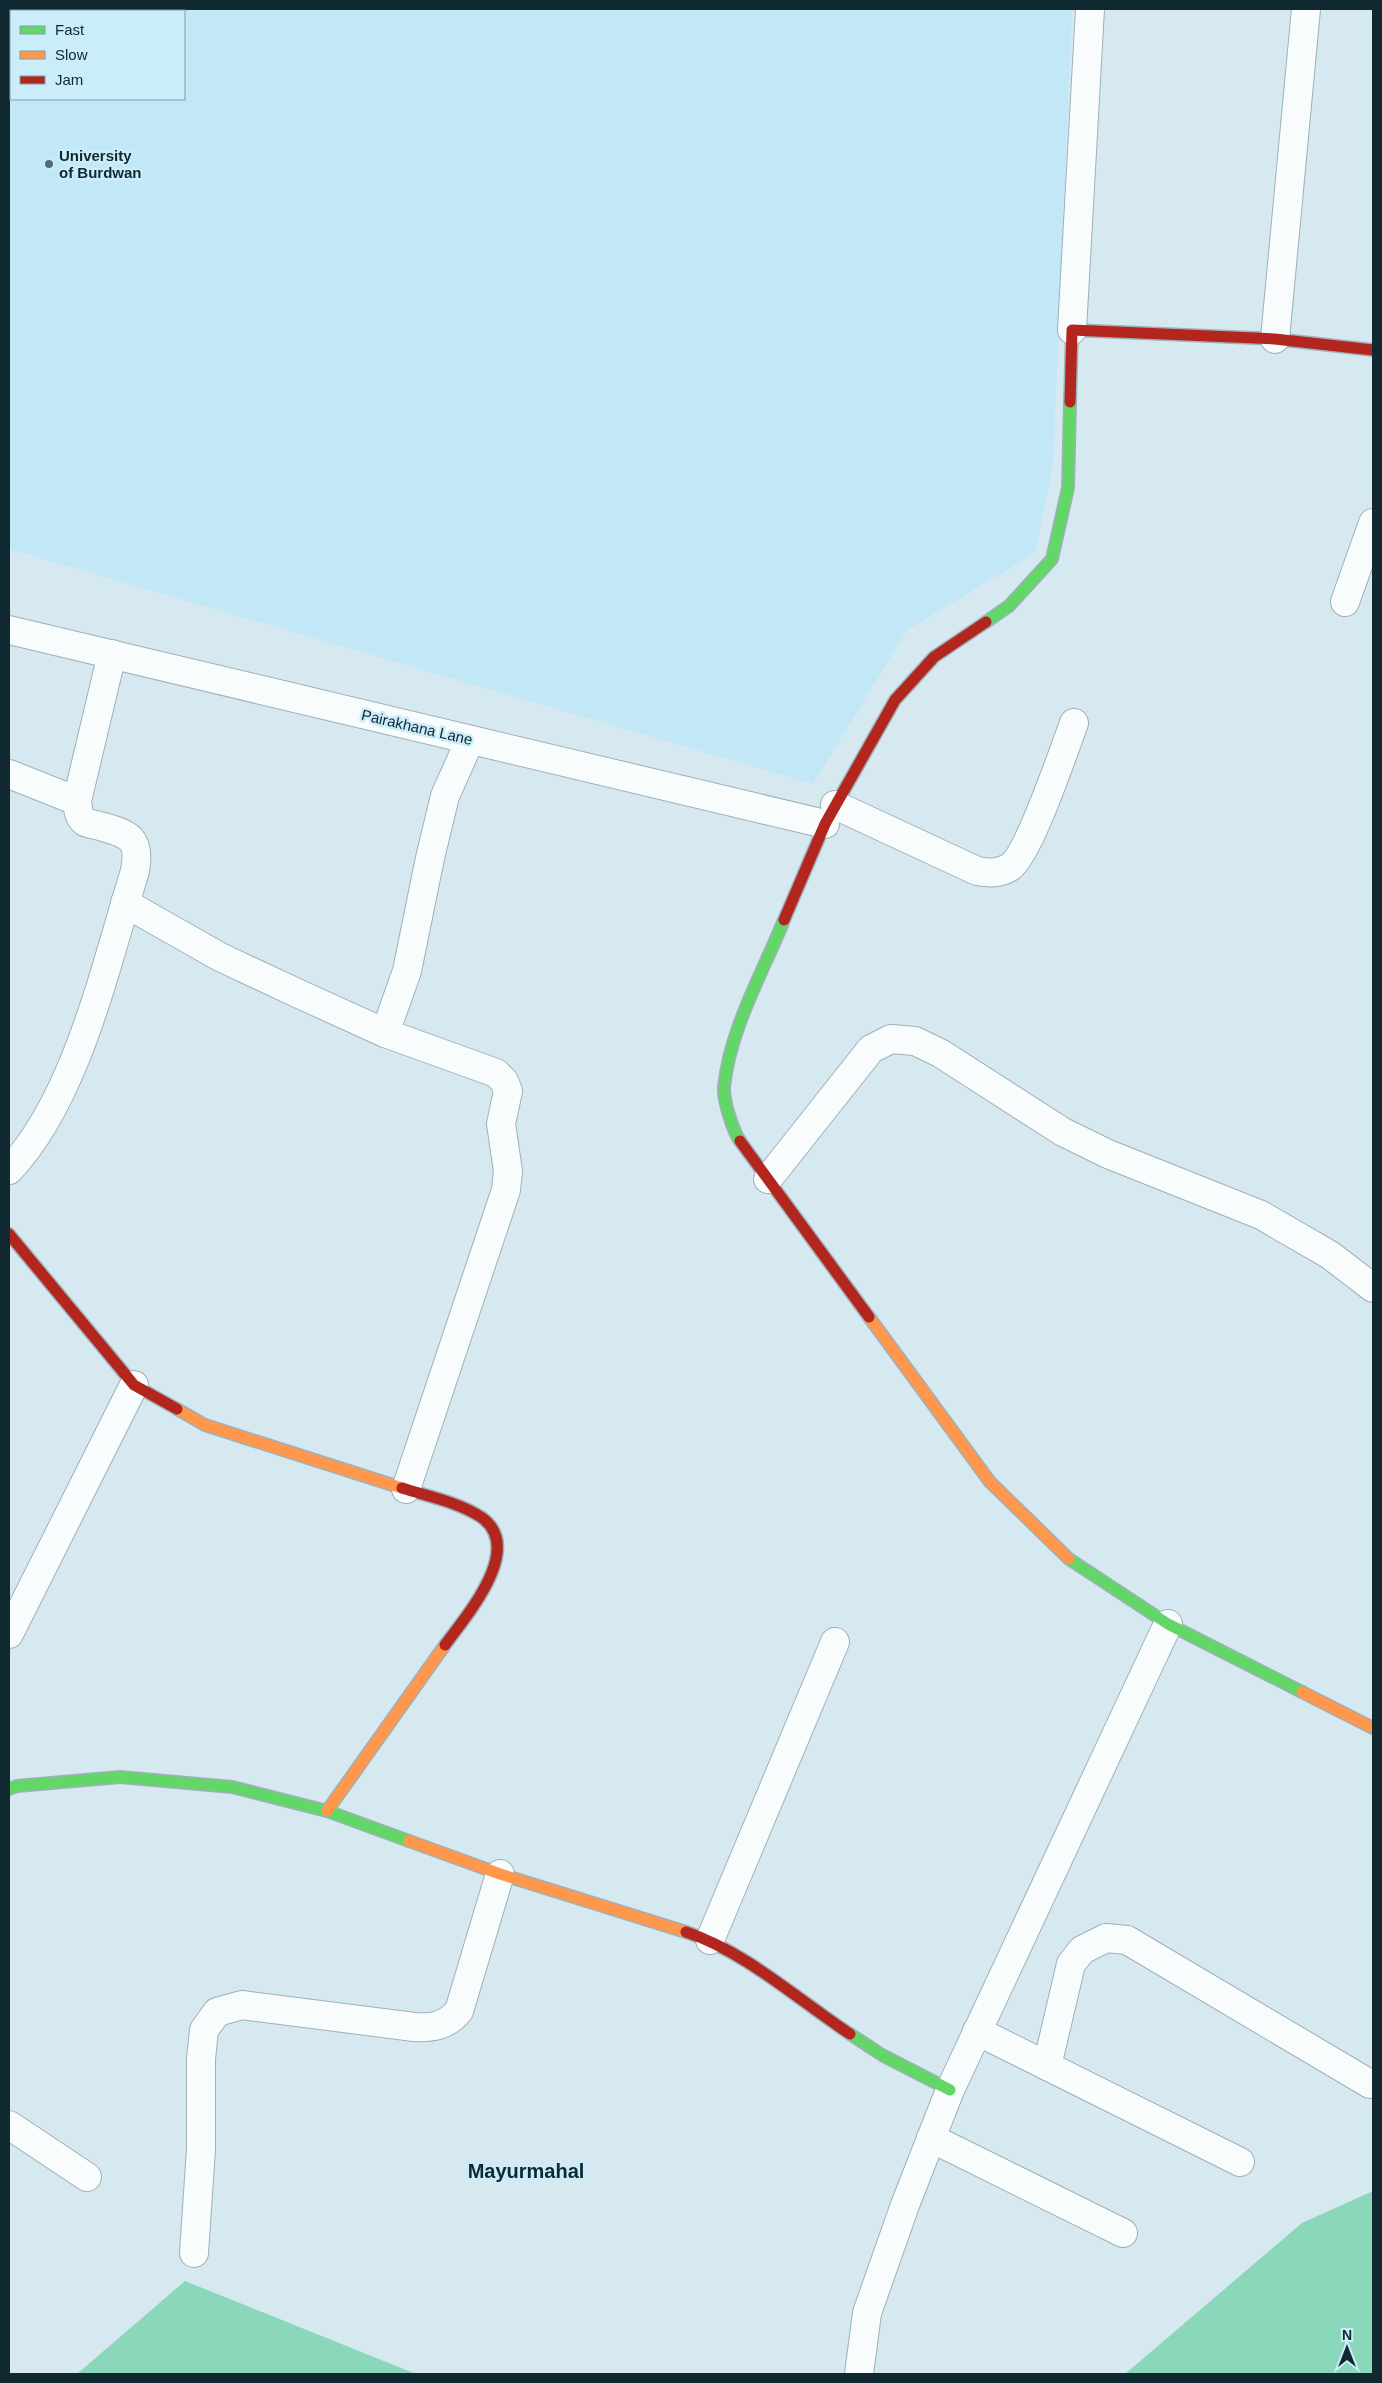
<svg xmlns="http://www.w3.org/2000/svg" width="1382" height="2383" font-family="Helvetica,sans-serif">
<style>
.built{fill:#c2e7f6;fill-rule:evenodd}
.water{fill:#8bd7b9}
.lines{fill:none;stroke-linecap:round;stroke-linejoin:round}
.street-casing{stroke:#9eb0b8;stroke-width:30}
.fast-casing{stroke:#9eb0b8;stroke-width:14}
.slow-casing{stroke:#9eb0b8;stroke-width:14}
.jam-casing{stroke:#9eb0b8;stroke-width:14}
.street{stroke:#f9fcfd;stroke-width:28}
.fast{stroke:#63d668;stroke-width:11}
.slow{stroke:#ff974d;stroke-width:11}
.jam{stroke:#b3261e;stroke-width:11}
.poi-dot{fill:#556b73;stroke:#cbedfa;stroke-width:2}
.labels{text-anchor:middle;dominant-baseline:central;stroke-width:5;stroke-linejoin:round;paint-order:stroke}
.poi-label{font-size:15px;font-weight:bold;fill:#102830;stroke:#cbedfa;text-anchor:start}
.street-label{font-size:15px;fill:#102830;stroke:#cbedfa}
.district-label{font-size:20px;font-weight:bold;fill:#102830;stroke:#cbedfa}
</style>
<rect width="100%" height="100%" fill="#d6e8f0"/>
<path class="built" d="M9,9H1072L1053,464L1035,553L907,630L813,784L9,549ZM11,11H184V99H11Z"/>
<g class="water">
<polygon points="1373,2191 1373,2374 1125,2374 1302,2223"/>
<polygon points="185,2281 416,2374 77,2374"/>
</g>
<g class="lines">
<defs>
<g id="street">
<polyline points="1072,330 1090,9"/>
<polyline points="1275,339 1306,9"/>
<polyline points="1345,602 1373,523"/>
<polyline points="9,630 825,824"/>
<polyline points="9,774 77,801"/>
<path d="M835,805L977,871C989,873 999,874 1010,867C1029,854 1064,750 1074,723"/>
<polyline points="125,903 220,957 297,993 385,1033 496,1073 504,1081 508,1091 501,1124 508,1171 506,1190 406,1489"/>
<polyline points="385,1033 407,971 430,858 445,796 470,740"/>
<path d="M9,1170C77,1099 106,963 135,871C141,838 129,834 100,826C96,825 89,824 85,822C78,817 78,808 77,801L112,654"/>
<polyline points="768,1179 871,1049 891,1039 915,1041 940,1053 1063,1132 1108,1154 1261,1215 1330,1255 1373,1288"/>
<polyline points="9,1634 134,1385"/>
<polyline points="710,1940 835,1642"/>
<polyline points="977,2031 1240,2162"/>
<polyline points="1047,2066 1071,1964 1082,1950 1106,1938 1127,1940 1370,2084"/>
<polyline points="9,2125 87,2177"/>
<polyline points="931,2138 1123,2233"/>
<path d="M194,2253L201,2149V2059L204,2030L217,2012L242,2005L414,2027C433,2028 446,2026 459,2011L500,1874"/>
<polyline points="859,2374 867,2313 905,2205 950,2090 1168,1624"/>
</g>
<g id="fast">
<polyline points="986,622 1009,606 1052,559 1068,488 1070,402"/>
<path d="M740,1141C733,1131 723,1100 724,1087C730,1029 762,974 784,920"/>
<polyline points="1069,1559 1168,1624 1302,1692"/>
<polyline points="9,1789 17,1786 120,1777 232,1787 327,1811 409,1841"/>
<polyline points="850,2034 882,2055 950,2090"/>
</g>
<g id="slow">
<polyline points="869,1317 990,1482 1069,1559"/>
<polyline points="177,1409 205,1425 402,1488"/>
<polyline points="1302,1692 1373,1728"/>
<polyline points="327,1811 445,1645"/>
<polyline points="409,1841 500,1874 686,1932"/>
</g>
<g id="jam">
<polyline points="1070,402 1072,330 1275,339 1373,350"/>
<polyline points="784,920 825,824 895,700 934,657 986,622"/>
<polyline points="740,1141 869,1317"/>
<polyline points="9,1234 134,1385 177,1409"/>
<path d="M402,1488C427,1496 458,1502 481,1517C526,1548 466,1616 445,1645"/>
<path d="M686,1932C746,1952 797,1999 850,2034"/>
</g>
</defs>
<use href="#street" class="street-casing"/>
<use href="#fast" class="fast-casing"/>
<use href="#slow" class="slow-casing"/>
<use href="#jam" class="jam-casing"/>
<use href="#street" class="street"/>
<use href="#fast" class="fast"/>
<use href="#slow" class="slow"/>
<use href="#jam" class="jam"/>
</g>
<circle class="poi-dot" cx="49" cy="164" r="5"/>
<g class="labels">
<g class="poi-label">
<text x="59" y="155">University<tspan x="59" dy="17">of Burdwan</tspan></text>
</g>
<g class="street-label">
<text transform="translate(417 727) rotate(13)">Pairakhana Lane</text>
</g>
<g class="district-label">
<text x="526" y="2171">Mayurmahal</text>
</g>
</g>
<rect width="1382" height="2383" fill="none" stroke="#102830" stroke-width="20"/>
<rect x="10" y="10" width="175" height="90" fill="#cbedfa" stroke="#809ea9"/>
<rect x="20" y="26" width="25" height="8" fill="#63d668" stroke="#809ea9"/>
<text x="55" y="35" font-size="15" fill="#102830">Fast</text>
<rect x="20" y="51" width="25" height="8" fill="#ff974d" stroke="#809ea9"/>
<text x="55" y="60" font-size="15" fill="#102830">Slow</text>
<rect x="20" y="76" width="25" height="8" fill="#b3261e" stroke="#809ea9"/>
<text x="55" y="85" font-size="15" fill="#102830">Jam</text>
<g transform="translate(1347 2348)" stroke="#cbedfa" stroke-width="4" paint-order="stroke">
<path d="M0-4L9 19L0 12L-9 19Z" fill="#102830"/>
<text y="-8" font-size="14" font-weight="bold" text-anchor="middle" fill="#102830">N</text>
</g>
</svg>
